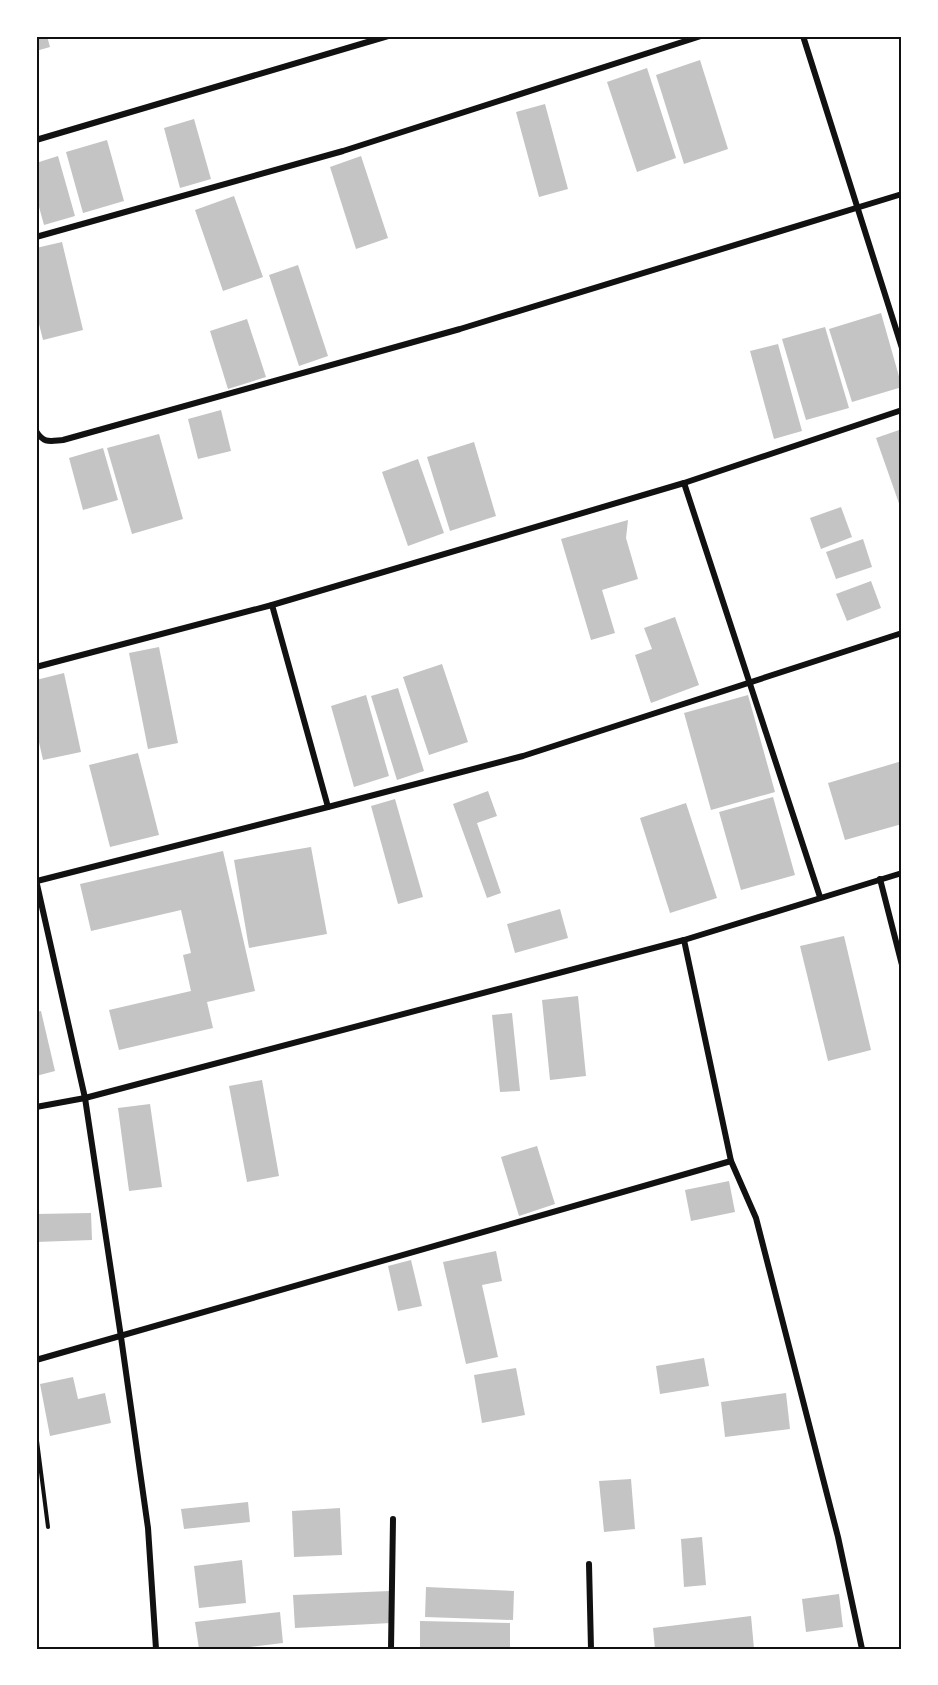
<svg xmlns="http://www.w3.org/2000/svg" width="938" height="1685" font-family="'Alegreya Sans',sans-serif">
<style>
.building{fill:#c4c4c4}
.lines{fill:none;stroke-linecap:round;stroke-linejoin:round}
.path{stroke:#111;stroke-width:4}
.minor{stroke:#111;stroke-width:6}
.neatline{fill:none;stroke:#111;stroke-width:2}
</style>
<rect width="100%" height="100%" fill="#fff"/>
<g class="building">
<polygon points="36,36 47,36 50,47 36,51"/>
<polygon points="700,60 728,149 684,164 656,75"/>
<polygon points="647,68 676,158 637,172 607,82"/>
<polygon points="545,104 568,189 539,197 516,112"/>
<polygon points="194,119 211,179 180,188 164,128"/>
<polygon points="107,140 124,201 83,213 66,152"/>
<polygon points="58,156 75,216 44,225 36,196 36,163"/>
<polygon points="361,156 388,238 356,249 330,167"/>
<polygon points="234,196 263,277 223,291 195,210"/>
<polygon points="62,242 83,330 43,340 36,312 36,248"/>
<polygon points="298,265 328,356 299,366 269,275"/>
<polygon points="881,313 902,387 852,402 829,329"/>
<polygon points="247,319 266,377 228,389 210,331"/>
<polygon points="825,327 849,408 806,420 782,339"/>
<polygon points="778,344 802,431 774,439 750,351"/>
<polygon points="221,410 231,451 198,459 188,419"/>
<polygon points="902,429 902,512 876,438"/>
<polygon points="159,434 183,519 132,534 107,448"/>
<polygon points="474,442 496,516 450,531 427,457"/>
<polygon points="103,448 118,500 83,510 69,458"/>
<polygon points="418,459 444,533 408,546 382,472"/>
<polygon points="841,507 852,537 821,549 810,518"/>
<polygon points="628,520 626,538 638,579 602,590 615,633 591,640 561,539"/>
<polygon points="863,539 872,567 836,579 826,552"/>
<polygon points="871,581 881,608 847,621 836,594"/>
<polygon points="675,617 699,685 651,703 635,655 652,649 644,628"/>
<polygon points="159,647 178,743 148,749 129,653"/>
<polygon points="442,664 468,742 429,755 403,677"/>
<polygon points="64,673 81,752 43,760 36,729 36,680"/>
<polygon points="398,688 424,771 397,780 371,696"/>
<polygon points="366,695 389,776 354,787 331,706"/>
<polygon points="748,695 775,792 711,810 684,713"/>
<polygon points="138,753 159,835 110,847 89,765"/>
<polygon points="902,761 902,824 845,840 828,783"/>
<polygon points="488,791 497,816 477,823 501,893 487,898 453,804"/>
<polygon points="773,797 795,875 741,890 719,812"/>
<polygon points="395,799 423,897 398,904 371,806"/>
<polygon points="686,803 717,898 670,913 640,818"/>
<polygon points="311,847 327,934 249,948 234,860"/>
<polygon points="223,851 255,991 207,1002 213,1028 119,1050 109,1010 191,991 183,955 191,953 181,910 91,931 80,884"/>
<polygon points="560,909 568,938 515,953 507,924"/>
<polygon points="844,936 871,1050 828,1061 800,946"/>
<polygon points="578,996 586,1076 550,1080 542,1000"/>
<polygon points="41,1011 55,1071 36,1076 36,1012"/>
<polygon points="512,1013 520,1091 500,1092 492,1015"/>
<polygon points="262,1080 279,1176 247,1182 229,1086"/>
<polygon points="150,1104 162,1187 129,1191 118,1108"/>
<polygon points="537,1146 555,1204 519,1216 501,1157"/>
<polygon points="729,1181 735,1212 691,1221 685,1190"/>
<polygon points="91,1213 92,1240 36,1242 36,1214"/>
<polygon points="496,1251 502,1281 482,1285 498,1357 466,1364 443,1262"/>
<polygon points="411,1260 422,1306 398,1311 388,1266"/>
<polygon points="704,1358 709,1386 660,1394 656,1366"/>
<polygon points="516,1368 525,1415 482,1423 474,1375"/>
<polygon points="73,1377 78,1399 105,1393 111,1423 50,1436 40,1384"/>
<polygon points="786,1393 790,1429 725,1437 721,1402"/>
<polygon points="631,1479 635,1529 604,1532 599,1481"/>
<polygon points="248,1502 250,1522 184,1529 181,1509"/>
<polygon points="340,1508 342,1555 294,1557 292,1511"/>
<polygon points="702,1537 706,1585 684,1587 681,1539"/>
<polygon points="242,1560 246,1603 199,1608 194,1566"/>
<polygon points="426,1587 514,1591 513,1620 425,1617"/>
<polygon points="390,1591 391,1623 295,1628 293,1595"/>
<polygon points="839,1594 843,1627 806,1632 802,1599"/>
<polygon points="280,1612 283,1643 232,1649 199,1649 195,1622"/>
<polygon points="751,1616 754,1649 655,1649 653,1628"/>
<polygon points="420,1621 510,1623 510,1649 420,1649"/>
</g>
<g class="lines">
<polyline class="path" points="36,1433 48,1527"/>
<g class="minor">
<polyline points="803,36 902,348"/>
<polyline points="36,140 388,36"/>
<polyline points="36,237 343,151 701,36"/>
<path d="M36,431C44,444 50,441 63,440L460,329L902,194"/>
<polyline points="684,483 820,897"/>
<polyline points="272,605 328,807"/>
<polyline points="36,667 272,605 684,483 902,410"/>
<polyline points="880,879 902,965"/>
<polyline points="36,880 85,1098 121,1337 148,1528 156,1649"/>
<polyline points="37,881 328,807 523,756 902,633"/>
<polyline points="684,940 731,1161 756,1218 838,1537 862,1649"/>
<polyline points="36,1107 85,1098 684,940 902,873"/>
<polyline points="36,1360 731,1161"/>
<polyline points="589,1564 591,1649"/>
<polyline points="391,1649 393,1519"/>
</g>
</g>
<rect width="938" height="1685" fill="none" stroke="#ffffff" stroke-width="75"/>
<rect x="38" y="38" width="862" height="1610" class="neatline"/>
</svg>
